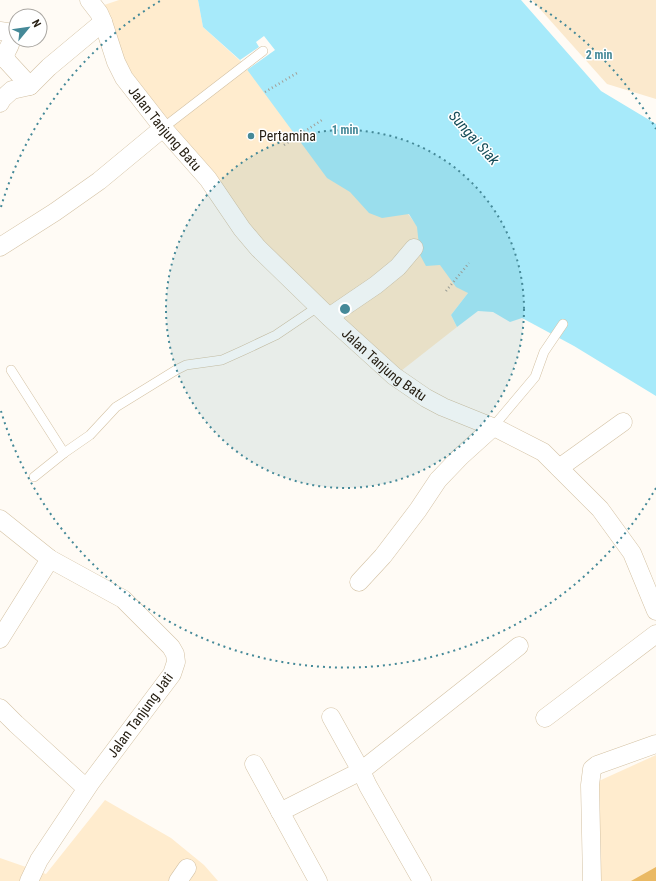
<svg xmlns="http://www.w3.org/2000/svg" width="656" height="881" font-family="'Roboto Condensed',sans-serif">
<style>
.built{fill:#ffecce}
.green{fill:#fbe9cd}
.water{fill:#a7eafa}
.pier{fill:#fffbf5}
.building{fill:#eab964}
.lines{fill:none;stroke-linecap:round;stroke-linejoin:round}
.service-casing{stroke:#d4c2a4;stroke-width:10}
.minor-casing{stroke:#d4c2a4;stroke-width:19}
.path{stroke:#a39e95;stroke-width:2.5;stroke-dasharray:1 3;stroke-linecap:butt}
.service{stroke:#fff;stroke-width:9}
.minor{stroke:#fff;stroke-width:18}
.ring{fill:none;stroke:#458998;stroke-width:2;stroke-dasharray:2 4}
.poi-dot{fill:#458998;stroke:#fff;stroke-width:1.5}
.labels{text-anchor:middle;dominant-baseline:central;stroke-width:3;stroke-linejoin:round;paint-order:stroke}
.street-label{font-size:14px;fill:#272014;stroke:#fff}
.poi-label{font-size:14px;fill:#272014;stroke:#fff;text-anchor:start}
.water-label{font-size:15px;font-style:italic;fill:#164d59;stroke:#fff}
.centre{fill:#458998;stroke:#fff;stroke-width:2}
.ring-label{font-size:12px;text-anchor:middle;font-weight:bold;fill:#458998;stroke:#fff;stroke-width:3;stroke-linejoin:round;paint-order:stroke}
</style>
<rect width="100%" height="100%" fill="#fffbf5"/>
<g class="built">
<polygon points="119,0 198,0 203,27 408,214 468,293 451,315 457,327 392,378 277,266 128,74 101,6"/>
<polygon points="656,755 656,881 592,881 590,785"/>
<polygon points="105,800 171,838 204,865 218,881 0,881 0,858 46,874"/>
</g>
<polygon class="green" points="532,0 656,0 656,99 607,84"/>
<polygon class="water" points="198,0 521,0 601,91 656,124 656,396 574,346 522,318 510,322 493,312 478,311 457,327 451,315 468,293 456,287 440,265 426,266 420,255 417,227 409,214 382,218 369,213 350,192 327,178 240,60 203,27"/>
<polygon class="pier" points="264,36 275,50 247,70 240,60 259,47 256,42"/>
<polygon class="building" points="656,867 656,881 631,881"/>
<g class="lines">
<defs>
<g id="service">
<polyline points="163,128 263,51"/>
<polyline points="11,370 64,453"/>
<polyline points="492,428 535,377 544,352 563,324"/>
<polyline points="34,477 64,453 90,435 116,407 176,370 186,365 222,360 242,351 276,335 319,306"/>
</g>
<g id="minor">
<path id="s1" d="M89,0L99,13L103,22L116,62L124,78L163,128L208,179L242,229L258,248L329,317L394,376L426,398L443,407L500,430L543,452L600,509L632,553L656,611"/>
<path d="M0,31L7,32C14,41 10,45 5,54L7,61L30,86"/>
<polyline points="0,103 2,99 12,90 30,86 49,67 103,22"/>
<polyline points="0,247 55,212 99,181 163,128"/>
<polyline points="329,317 376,285 398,267 414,248"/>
<polyline points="559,468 623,422"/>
<polyline points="0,519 50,559 123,599 171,647 175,654 176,662 172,674 91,782 39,860 29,881"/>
<polyline points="359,582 383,556 418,510 438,480 461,456 492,428"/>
<polyline points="0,639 50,559"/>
<polyline points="0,708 16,724 86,788"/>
<polyline points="545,718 656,634"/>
<polyline points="254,764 318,881"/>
<polyline points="280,812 361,771 331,717"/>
<polyline points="178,881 187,868"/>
<polyline points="422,881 368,786 361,771 519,646"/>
<polyline points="592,881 590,785 592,769 597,765 656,744"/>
</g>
</defs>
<use href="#service" class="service-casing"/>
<use href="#minor" class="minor-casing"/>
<g class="path">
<polyline points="265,92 297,73"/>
<polyline points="284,145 322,120"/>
<polyline points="446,291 469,263"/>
</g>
<use href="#service" class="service"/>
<use href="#minor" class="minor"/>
</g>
<circle cx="345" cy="309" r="179" fill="#458998" fill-opacity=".12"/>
<g class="ring">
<circle cx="345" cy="309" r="179"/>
<path d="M656 488A359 359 0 0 1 1 411M1 207A359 359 0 0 1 160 1M530 1A359 359 0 0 1 656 129"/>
</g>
<circle class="poi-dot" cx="251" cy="136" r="4"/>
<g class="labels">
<g class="street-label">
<text stroke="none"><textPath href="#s1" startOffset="151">Jalan Tanjung Batu</textPath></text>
<text stroke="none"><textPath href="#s1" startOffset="475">Jalan Tanjung Batu</textPath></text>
<text transform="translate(140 715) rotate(-54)">Jalan Tanjung Jati</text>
</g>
<g class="poi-label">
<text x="259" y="136">Pertamina</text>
</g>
<g class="water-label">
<text transform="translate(474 138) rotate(48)">Sungai Siak</text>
</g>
</g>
<circle cx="345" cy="309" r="6" class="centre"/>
<g class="ring-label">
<text x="599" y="59">2 min</text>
<text x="345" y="134">1 min</text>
</g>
<g transform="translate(28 28) rotate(61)"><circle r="19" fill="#ffffff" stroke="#a9a6a1"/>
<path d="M0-3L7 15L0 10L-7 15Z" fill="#458998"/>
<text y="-6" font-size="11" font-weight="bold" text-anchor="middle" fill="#272014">N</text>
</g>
</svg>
